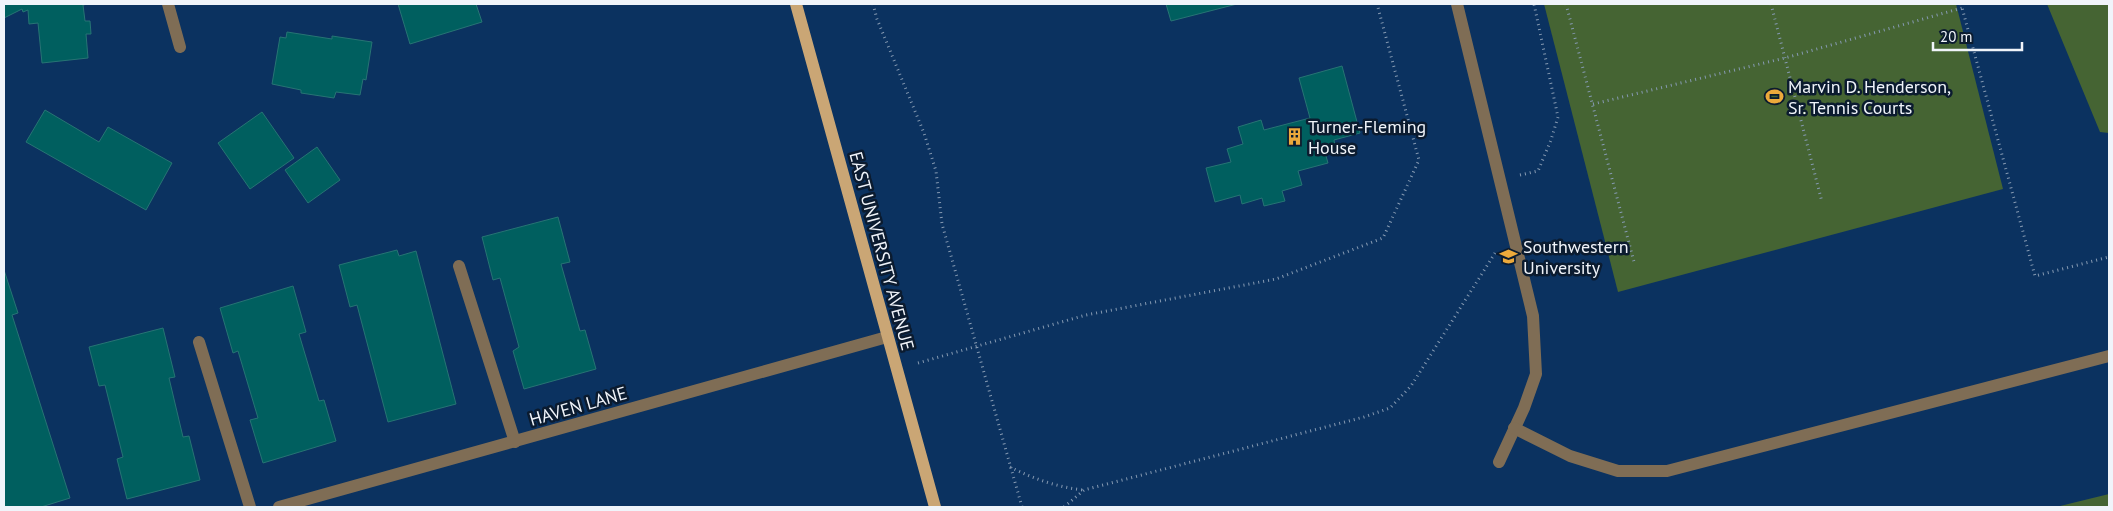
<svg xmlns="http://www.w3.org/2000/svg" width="2113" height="511" font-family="'PT Sans',sans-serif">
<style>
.green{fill:#456433}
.building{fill:#005f5f;stroke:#277474}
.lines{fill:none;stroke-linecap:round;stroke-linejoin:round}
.path{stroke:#869ab2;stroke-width:3;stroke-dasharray:1 4;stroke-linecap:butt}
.service{stroke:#7f6d55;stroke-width:12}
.minor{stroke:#7f6d55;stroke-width:12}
.primary{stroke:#caa675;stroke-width:12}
.labels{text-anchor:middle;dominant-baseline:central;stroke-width:5;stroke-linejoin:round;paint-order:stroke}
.poi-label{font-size:18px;fill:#f0f4fa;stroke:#0b1b2f;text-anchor:start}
.street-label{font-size:18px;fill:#f0f4fa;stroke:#0b1b2f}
</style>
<rect width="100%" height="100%" fill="#0b3260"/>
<g class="green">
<polygon points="1544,4 1956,4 2003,189 1618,292"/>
<polygon points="2047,4 2109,4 2109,133 2100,132"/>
<polygon points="2109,494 2109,507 2056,507"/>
</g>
<g class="building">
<polygon points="4,4 88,4 83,5 85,21 90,21 91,34 86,34 88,58 42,63 38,23 29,24 28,10 23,12 22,9 4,18"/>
<polygon points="398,4 476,4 482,22 410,44"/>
<polygon points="1166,4 1237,4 1171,21"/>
<polygon points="287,32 332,39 332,36 372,42 366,80 363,79 360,95 336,92 334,98 301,93 301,90 272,84 280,37 286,38"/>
<polygon points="1342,66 1360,133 1334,140 1335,146 1324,149 1328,163 1298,171 1302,185 1282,191 1285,201 1264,206 1262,198 1242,204 1240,195 1215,202 1206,168 1231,162 1227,149 1243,144 1238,127 1261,120 1264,130 1310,118 1299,78"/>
<polygon points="45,110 99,142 108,127 172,163 146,210 26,142"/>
<polygon points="262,112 294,158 250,189 218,143"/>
<polygon points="317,147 340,180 308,203 285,170"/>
<polygon points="558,217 570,262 561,264 580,331 585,330 596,369 524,389 513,351 519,347 500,278 493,280 482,237"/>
<polygon points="397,250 399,256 416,251 456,404 388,422 357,305 350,307 339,265"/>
<polygon points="4,270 18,313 12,315 70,498 41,507 4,507"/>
<polygon points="293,286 306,332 299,334 319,401 324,400 336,441 263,463 250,420 258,418 238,351 233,353 220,308"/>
<polygon points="163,328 175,377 169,378 183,437 189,436 200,480 127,499 117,459 123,457 105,385 99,386 89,347"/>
</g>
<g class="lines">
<g class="path">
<polyline points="873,4 877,19 924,133 936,171 942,224 1022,507"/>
<polyline points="1566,4 1634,262"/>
<polyline points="1771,4 1822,202"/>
<polyline points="1961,4 2035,276 2109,257"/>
<polyline points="1593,104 1785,58 1962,8"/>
<polyline points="1520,175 1538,171 1551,140 1558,117 1534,4"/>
<polyline points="918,363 1086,315 1276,279 1383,238 1419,160 1377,4"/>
<path d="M1010,467C1034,479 1057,487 1083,490"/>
<polyline points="1064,507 1084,490 1364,417 1390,408 1411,386 1495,253"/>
</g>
<g class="service">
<polyline points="1457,4 1533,316 1536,374 1524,408 1499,462"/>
<polyline points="459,266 515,442"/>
<polyline points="199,342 250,507"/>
<polyline points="1514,428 1570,456 1618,471 1667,471 2109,356"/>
</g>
<g class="minor">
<polyline points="168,4 180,47"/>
<polyline points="279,507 887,337"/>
</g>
<polyline class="primary" points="796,4 935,507"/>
</g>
<defs>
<symbol id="stadium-bare" viewBox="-9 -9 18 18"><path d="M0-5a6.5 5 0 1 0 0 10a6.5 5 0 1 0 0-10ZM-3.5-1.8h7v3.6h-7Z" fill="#eca93b" stroke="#0b1b2f" stroke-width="2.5" paint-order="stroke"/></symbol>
<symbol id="building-bare" viewBox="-9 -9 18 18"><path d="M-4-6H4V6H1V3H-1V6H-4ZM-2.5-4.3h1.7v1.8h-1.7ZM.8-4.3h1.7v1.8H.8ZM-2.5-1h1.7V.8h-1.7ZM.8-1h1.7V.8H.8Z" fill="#eca93b" stroke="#0b1b2f" stroke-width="2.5" paint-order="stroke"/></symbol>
<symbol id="university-bare" viewBox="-9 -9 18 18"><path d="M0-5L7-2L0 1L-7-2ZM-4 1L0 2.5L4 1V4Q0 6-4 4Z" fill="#eca93b" stroke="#0b1b2f" stroke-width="2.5" paint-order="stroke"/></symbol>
</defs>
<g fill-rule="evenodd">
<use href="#stadium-bare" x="1762" y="84" width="25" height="25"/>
<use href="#building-bare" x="1282" y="124" width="25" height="25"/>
<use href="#university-bare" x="1496" y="244" width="25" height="25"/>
</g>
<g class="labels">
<g class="poi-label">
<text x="1788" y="86">Marvin D. Henderson,<tspan x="1788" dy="21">Sr. Tennis Courts</tspan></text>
<text x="1308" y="126">Turner-Fleming<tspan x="1308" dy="21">House</tspan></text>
<text x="1523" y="246">Southwestern<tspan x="1523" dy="21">University</tspan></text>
</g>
<g class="street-label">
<text transform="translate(882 251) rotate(75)">EAST UNIVERSITY AVENUE</text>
<text transform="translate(578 406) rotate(-16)">HAVEN LANE</text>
</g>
</g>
<rect width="2113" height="511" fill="none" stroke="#f0f4fa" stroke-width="10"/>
<path d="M1933 42v8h89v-8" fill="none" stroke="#f0f4fa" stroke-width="2.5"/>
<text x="1940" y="42" font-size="15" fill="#f0f4fa" stroke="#0b1b2f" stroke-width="4" paint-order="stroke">20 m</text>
</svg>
